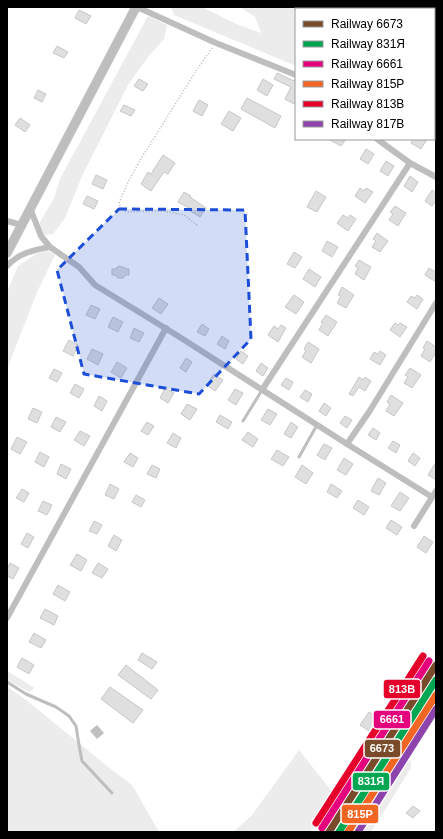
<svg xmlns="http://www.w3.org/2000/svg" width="443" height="839" font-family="Helvetica,sans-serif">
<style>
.green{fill:#ececec}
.water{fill:#bfbfbf}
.building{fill:#dfdfdf;stroke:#c7c7c7}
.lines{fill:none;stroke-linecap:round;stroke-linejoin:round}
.primary-casing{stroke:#dbdbdb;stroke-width:10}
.path{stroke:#b9b9b9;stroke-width:1.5;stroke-dasharray:1 2;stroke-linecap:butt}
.service{stroke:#bebebe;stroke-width:3}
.minor{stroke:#bebebe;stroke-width:6}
.primary{stroke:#bebebe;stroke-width:9}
.rail-1-casing{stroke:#fff;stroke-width:10}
.rail-2-casing{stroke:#fff;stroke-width:10}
.rail-3-casing{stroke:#fff;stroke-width:10}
.rail-4-casing{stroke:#fff;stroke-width:10}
.rail-5-casing{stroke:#fff;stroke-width:10}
.rail-6-casing{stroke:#fff;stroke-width:10}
.rail-1{stroke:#7a4b2a;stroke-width:7}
.rail-2{stroke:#00a651;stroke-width:7}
.rail-3{stroke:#e5007d;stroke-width:7}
.rail-4{stroke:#f26522;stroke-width:7}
.rail-5{stroke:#e4002b;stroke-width:7}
.rail-6{stroke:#8e44ad;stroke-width:7}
.marked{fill:#1d4ed8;fill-opacity:0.2;stroke:#1d4ed8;stroke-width:3;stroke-dasharray:8 5;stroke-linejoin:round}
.line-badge{stroke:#fff;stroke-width:1.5}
.badge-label{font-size:11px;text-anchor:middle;font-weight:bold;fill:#fff}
</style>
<rect width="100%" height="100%" fill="#fff"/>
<g class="green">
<polygon points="171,7 198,7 204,8 236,24 261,33 255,17 240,7 391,7 391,9 296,9 296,66 174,15"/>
<polygon points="148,16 167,25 164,39 148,57 128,85 82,176 65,218 53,234 44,235 39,228 40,222 54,198 60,179"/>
<polygon points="46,251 51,252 55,255 37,292 7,369 7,292 18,266 36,254"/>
<polygon points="7,671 35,688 29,692 7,680"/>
<polygon points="7,687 25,699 107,766 132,785 159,832 7,832"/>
<polygon points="410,745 411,768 371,832 350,832 394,763"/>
<polygon points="299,750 334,794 310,832 233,832 252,815"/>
</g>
<polygon class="water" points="97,725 104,733 97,739 90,731"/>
<g class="building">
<polygon points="79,10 91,16 86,24 75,18"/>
<polygon points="57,46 68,52 64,58 53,53"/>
<polygon points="277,73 294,81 295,79 296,79 296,99 294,104 285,99 291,87 274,79"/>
<polygon points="139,79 148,84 143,91 134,86"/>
<polygon points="263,79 273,85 267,96 257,90"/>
<polygon points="38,90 46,94 42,102 34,98"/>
<polygon points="247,98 281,116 275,128 241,109"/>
<polygon points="199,100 208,105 202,116 193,111"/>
<polygon points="124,105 135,110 131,116 120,111"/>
<polygon points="229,111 241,118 233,131 221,124"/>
<polygon points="20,118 30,125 25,132 15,125"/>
<polygon points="328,139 346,139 341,146"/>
<polygon points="413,139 427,139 421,149 411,143"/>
<polygon points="366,149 374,154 368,164 360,159"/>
<polygon points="163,155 175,163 168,174 164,172 151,191 141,184 148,172 151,174"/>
<polygon points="386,161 394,166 388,176 380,171"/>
<polygon points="96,175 107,180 103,189 92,184"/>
<polygon points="410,176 418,182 412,192 404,186"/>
<polygon points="360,188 364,191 366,188 373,192 365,203 355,196"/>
<polygon points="432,190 436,193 436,200 432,206 425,201"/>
<polygon points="316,191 326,197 317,212 307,207"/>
<polygon points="184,192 191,196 190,197 206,208 200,217 190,211 191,209 178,202"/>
<polygon points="87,196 98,201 94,209 83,204"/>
<polygon points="395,206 406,213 398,226 389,220 393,214 390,212"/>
<polygon points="343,215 348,218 350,215 356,219 348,231 337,223"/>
<polygon points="377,233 388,241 380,252 372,247 376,241 373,239"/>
<polygon points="327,241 338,247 332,257 322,251"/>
<polygon points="294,252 302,257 295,268 287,264"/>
<polygon points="359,260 371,267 364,280 355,274 358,268 355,266"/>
<polygon points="119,266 123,267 127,269 129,269 129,275 126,275 123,278 118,278 115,275 112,275 112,269 116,269 116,268"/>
<polygon points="429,268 436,272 436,282 425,275"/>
<polygon points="309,269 321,277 315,287 303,279"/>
<polygon points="342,287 354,295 346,308 337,303 341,296 338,295"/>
<polygon points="294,295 304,302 296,314 285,307"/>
<polygon points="417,295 423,299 417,309 407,302 411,296 415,298"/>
<polygon points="159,298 168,304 161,314 152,308"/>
<polygon points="91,305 100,309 95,319 86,315"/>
<polygon points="326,315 337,322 328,336 319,330 323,323 321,322"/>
<polygon points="113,317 123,322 118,332 108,327"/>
<polygon points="395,323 398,325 400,323 407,327 400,337 390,330"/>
<polygon points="202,324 209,329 205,336 197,332"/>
<polygon points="281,325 286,328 278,342 268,335 274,326 278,329"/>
<polygon points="134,328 144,333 139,342 130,338"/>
<polygon points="222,336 229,341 225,349 217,344"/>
<polygon points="69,340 78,345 73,356 63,351"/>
<polygon points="427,341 436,347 436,352 430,362 421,356 425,349 423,348"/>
<polygon points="308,342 319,349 311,363 302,357 306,351 304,349"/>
<polygon points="92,349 103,354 98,365 87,359"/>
<polygon points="241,351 248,356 243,364 236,359"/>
<polygon points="380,351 386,355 380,365 370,359 374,352 378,354"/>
<polygon points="186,358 192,362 186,372 180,368"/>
<polygon points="117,362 127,368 121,378 111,372"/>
<polygon points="261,363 268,368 263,376 256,371"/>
<polygon points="410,368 421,375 412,388 404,383 408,377 405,375"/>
<polygon points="54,369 62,373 57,382 49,378"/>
<polygon points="214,374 223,380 215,391 207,385"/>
<polygon points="359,377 363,380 365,377 371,381 365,391 359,387 353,396 349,394"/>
<polygon points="286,378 293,382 289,390 281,385"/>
<polygon points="75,384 84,389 79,398 70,393"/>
<polygon points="165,388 174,393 168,403 160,398"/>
<polygon points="235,389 243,393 236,405 228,400"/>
<polygon points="305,390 312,394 308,402 300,397"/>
<polygon points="391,395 403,403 394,416 386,411 390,404 387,402"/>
<polygon points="99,396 107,401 102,411 94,406"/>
<polygon points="324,403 331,408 326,416 319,411"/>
<polygon points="187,404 197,409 190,420 181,414"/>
<polygon points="33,408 42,412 37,423 28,419"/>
<polygon points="268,409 277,414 270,425 261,420"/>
<polygon points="220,415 232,422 228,429 216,422"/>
<polygon points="345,416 352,420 347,428 340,423"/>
<polygon points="56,417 66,422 60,432 51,427"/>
<polygon points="147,422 154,426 148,435 141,431"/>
<polygon points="291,422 298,427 291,438 284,434"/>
<polygon points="373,428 380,433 376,440 368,435"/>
<polygon points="80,431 90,436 84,446 74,440"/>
<polygon points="248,432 258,439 253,447 242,440"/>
<polygon points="173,433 181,438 176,448 167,443"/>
<polygon points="17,437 27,442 20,454 11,449"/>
<polygon points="393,441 400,445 396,453 388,448"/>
<polygon points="324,444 332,448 325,460 317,455"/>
<polygon points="277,450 289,457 283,466 271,459"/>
<polygon points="40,452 49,457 44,467 35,462"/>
<polygon points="130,453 138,458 133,467 124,462"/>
<polygon points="413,453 420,458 415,466 408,461"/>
<polygon points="344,458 353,464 346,475 337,470"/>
<polygon points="436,462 436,480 428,475"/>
<polygon points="61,464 71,469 66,479 57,474"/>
<polygon points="152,465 160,469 156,478 147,474"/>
<polygon points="302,465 313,473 306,484 295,477"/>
<polygon points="378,478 386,483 379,495 371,491"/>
<polygon points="110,484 119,489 114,499 105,495"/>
<polygon points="331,484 342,491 337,498 327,492"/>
<polygon points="22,489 29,493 24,502 16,498"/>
<polygon points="400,492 409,498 400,511 391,506"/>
<polygon points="136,495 145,500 141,507 132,502"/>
<polygon points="358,500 369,507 364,515 353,508"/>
<polygon points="43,501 52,505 47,515 38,511"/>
<polygon points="391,520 402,527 397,535 386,528"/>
<polygon points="94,521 102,525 97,534 89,531"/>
<polygon points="27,533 34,537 28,548 21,544"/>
<polygon points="114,535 122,540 116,551 108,546"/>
<polygon points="424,536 433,542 426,553 417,547"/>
<polygon points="77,554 87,560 81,571 70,565"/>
<polygon points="10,563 19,568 13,579 7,576 7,569"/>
<polygon points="98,563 108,569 102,578 92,573"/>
<polygon points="58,585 70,592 65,601 53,594"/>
<polygon points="45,609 58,616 54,625 40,618"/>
<polygon points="34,633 46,640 41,648 29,642"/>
<polygon points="142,653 157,662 152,669 138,660"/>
<polygon points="22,658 34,665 29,674 17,667"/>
<polygon points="126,665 158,690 151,699 118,675"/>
<polygon points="110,687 143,710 133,723 101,699"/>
<polygon points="369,712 381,720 372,733 360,725"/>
<polygon points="413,806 420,811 413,818 406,813"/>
</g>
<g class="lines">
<defs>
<polyline id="primary" points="7,253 136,7"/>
</defs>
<use href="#primary" class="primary-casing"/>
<polyline class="path" points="197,225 184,215 163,211 127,212 121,209 119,203 128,182 139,162 196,71 212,48"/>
<g class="service">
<polyline points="243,421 262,390"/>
<polyline points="299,457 317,425"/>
<polyline points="7,682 26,694 56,707 69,716 76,726 79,745 82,761 112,793"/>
</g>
<g class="minor">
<polyline points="137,7 216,43 296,75"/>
<polyline points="406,9 407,7"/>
<polyline points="434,110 436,111"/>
<polyline points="377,139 410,163 436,177"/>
<polyline points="30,208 41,236 50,247 79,267 95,285 178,336 347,444 432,497"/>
<polyline points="7,221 22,225"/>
<path d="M7,266C19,253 33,250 50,247"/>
<polyline points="262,390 410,163"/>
<polyline points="347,444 369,412 436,303"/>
<polyline points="414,526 436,491"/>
<polyline points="7,618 166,328"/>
</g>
<use href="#primary" class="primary"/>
<defs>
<polyline id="rail-1" points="329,832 436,665"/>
<polyline id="rail-2" points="339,832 436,680"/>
<polyline id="rail-3" points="322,828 429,661"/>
<polyline id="rail-4" points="348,832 436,695"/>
<polyline id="rail-5" points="316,823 423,656"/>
<polyline id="rail-6" points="358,832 436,709"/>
</defs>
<use href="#rail-1" class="rail-1-casing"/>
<use href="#rail-2" class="rail-2-casing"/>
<use href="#rail-3" class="rail-3-casing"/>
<use href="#rail-4" class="rail-4-casing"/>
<use href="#rail-5" class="rail-5-casing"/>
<use href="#rail-6" class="rail-6-casing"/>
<use href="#rail-1" class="rail-1"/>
<use href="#rail-2" class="rail-2"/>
<use href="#rail-3" class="rail-3"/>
<use href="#rail-4" class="rail-4"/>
<use href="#rail-5" class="rail-5"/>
<use href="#rail-6" class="rail-6"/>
</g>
<path class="marked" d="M119,209L245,210L251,339L199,394L84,374L57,270Z"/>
<g class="line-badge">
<rect x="383" y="679" width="38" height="20" rx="4" fill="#e4002b"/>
<rect x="373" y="710" width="38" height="19" rx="4" fill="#e5007d"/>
<rect x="364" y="739" width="37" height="19" rx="4" fill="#7a4b2a"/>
<rect x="352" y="772" width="38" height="19" rx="4" fill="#00a651"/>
<rect x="341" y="804" width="38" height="20" rx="4" fill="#f26522"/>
</g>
<g class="badge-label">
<text x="402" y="693">813В</text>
<text x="392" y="723">6661</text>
<text x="382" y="752">6673</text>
<text x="371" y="785">831Я</text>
<text x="360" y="818">815Р</text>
</g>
<rect width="443" height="839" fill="none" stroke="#000000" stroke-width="16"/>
<rect x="295" y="8" width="140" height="132" fill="#ffffff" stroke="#999999"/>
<rect x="303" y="21" width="20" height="6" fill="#7a4b2a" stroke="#999999"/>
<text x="331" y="28" font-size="12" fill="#000000">Railway 6673</text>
<rect x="303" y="41" width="20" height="6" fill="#00a651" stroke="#999999"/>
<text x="331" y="48" font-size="12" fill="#000000">Railway 831Я</text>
<rect x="303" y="61" width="20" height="6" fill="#e5007d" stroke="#999999"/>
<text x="331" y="68" font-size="12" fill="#000000">Railway 6661</text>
<rect x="303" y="81" width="20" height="6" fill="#f26522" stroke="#999999"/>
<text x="331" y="88" font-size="12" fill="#000000">Railway 815Р</text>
<rect x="303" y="101" width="20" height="6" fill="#e4002b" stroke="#999999"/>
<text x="331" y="108" font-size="12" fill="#000000">Railway 813В</text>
<rect x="303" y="121" width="20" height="6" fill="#8e44ad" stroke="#999999"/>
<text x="331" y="128" font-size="12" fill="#000000">Railway 817В</text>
</svg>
